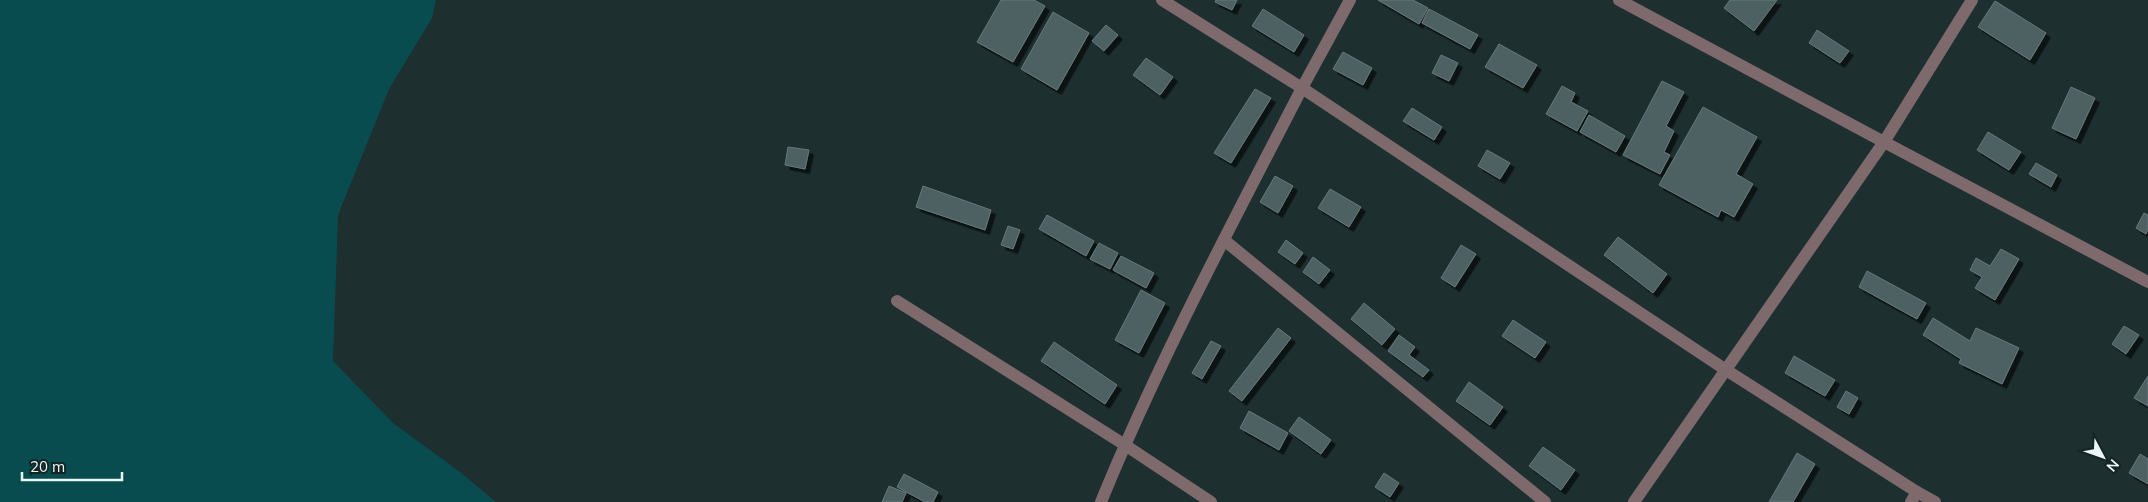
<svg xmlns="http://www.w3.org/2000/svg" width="2148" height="502" font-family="Mulish,sans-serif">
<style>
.water{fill:#094c4f}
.building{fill:#4e6162;stroke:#66797a;filter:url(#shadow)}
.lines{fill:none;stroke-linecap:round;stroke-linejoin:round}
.street{stroke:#7e696d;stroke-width:12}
</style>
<defs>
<filter id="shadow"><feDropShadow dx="4.5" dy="4.5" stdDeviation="0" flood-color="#0009"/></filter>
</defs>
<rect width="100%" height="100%" fill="#1e2f30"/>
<polygon class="water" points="0,0 436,0 432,18 389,89 338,215 333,361 393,423 460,472 496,502 0,502"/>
<g class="building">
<polygon points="1001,0 1034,0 1045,6 1013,62 977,42"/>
<polygon points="1216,0 1237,0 1232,10 1215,2"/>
<polygon points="1378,0 1413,0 1428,8 1419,24"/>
<polygon points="1730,0 1777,0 1754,31 1724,8"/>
<polygon points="1995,1 2046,33 2030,60 1978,27"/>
<polygon points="1263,9 1304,35 1294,52 1252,26"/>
<polygon points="1429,9 1478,35 1470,49 1422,23"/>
<polygon points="1053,12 1089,33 1057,90 1021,69"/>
<polygon points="1106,25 1118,35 1104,51 1092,41"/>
<polygon points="1817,30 1849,51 1840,63 1809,43"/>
<polygon points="1499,44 1537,65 1523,88 1485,67"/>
<polygon points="1343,52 1372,68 1363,85 1333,69"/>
<polygon points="1441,55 1458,63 1449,81 1432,73"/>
<polygon points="1146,58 1173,77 1160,95 1133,75"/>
<polygon points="1662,81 1684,92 1666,126 1674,131 1664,152 1670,155 1660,174 1623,155"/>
<polygon points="1562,86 1575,93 1571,102 1588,111 1577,131 1546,114"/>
<polygon points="2071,87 2095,98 2076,139 2052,128"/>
<polygon points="1255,89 1271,98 1231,163 1214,153"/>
<polygon points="1703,107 1757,137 1736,174 1753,184 1734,217 1721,210 1718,217 1659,185"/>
<polygon points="1412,108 1442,127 1434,140 1403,121"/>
<polygon points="1589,115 1625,136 1616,152 1580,132"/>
<polygon points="1988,132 2021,152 2009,170 1977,150"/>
<polygon points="788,147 809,150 805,169 785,165"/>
<polygon points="1487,150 1510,163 1500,179 1478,166"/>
<polygon points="2036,163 2057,175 2051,187 2029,174"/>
<polygon points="1275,176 1293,186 1278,213 1260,202"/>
<polygon points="923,186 991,210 985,230 916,207"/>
<polygon points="1330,189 1361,207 1349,227 1318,208"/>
<polygon points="2144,213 2148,215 2148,229 2146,234 2136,228"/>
<polygon points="1047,215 1094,241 1086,256 1039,229"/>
<polygon points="1008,226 1020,230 1013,249 1001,245"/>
<polygon points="1618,237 1667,274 1653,293 1604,255"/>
<polygon points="1286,240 1303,253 1295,264 1278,252"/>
<polygon points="1099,243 1118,253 1110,269 1090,259"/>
<polygon points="1461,245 1476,254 1455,287 1441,278"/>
<polygon points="2001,249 2019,259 1995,300 1975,288 1982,277 1970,270 1976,258 1990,266"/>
<polygon points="1121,256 1154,273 1146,288 1113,270"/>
<polygon points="1313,257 1330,270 1319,284 1303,272"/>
<polygon points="1867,271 1926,303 1917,319 1859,287"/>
<polygon points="1141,290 1165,303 1139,353 1115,340"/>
<polygon points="1364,303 1395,329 1382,345 1351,319"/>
<polygon points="1933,318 1970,341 1976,328 2019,348 2002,384 1959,363 1961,359 1923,335"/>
<polygon points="1513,320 1546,342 1535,358 1502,336"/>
<polygon points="2124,326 2139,335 2126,354 2112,344"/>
<polygon points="1278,328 1291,338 1242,401 1229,391"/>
<polygon points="1399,335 1415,347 1409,355 1429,370 1423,377 1388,351"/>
<polygon points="1211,341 1221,346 1202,379 1192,373"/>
<polygon points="1054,342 1117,385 1105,404 1041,361"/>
<polygon points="1794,356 1835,380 1825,396 1785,373"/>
<polygon points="2148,376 2148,406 2134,398"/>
<polygon points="1469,382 1503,407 1490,425 1456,401"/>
<polygon points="1846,391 1858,398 1849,414 1837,407"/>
<polygon points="1249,411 1288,433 1279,450 1240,428"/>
<polygon points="1299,417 1331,440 1321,454 1289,431"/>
<polygon points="1543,447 1575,470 1561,490 1529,466"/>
<polygon points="1797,453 1815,464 1793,502 1769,502"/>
<polygon points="2140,454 2148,459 2148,484 2129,473"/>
<polygon points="1384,473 1399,483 1390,497 1375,487"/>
<polygon points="904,474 938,492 933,502 925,502 897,487"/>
<polygon points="889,486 906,493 902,502 882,502"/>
</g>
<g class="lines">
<g class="street">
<polyline points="1162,0 1302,88 1350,0"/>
<polyline points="1619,0 1884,142 1972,0"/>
<polyline points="1224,240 1545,502"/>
<polyline points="897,301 1125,445 1211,502"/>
<path d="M1101,502C1159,360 1232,224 1302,88L1726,370L1917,492"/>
<polyline points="1634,502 1884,142 2148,282"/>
<polyline points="1911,502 1917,492 1935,502"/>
</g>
</g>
<g transform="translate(2103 457) rotate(131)" stroke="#142526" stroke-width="4" paint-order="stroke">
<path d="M0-4L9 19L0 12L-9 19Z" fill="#ecf6f7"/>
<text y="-8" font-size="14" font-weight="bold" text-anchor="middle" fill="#ecf6f7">N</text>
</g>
<path d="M22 472v8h100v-8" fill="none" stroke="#ecf6f7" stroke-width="2.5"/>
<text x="30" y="472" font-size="15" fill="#ecf6f7" stroke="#142526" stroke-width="4" paint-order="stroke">20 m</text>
</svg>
